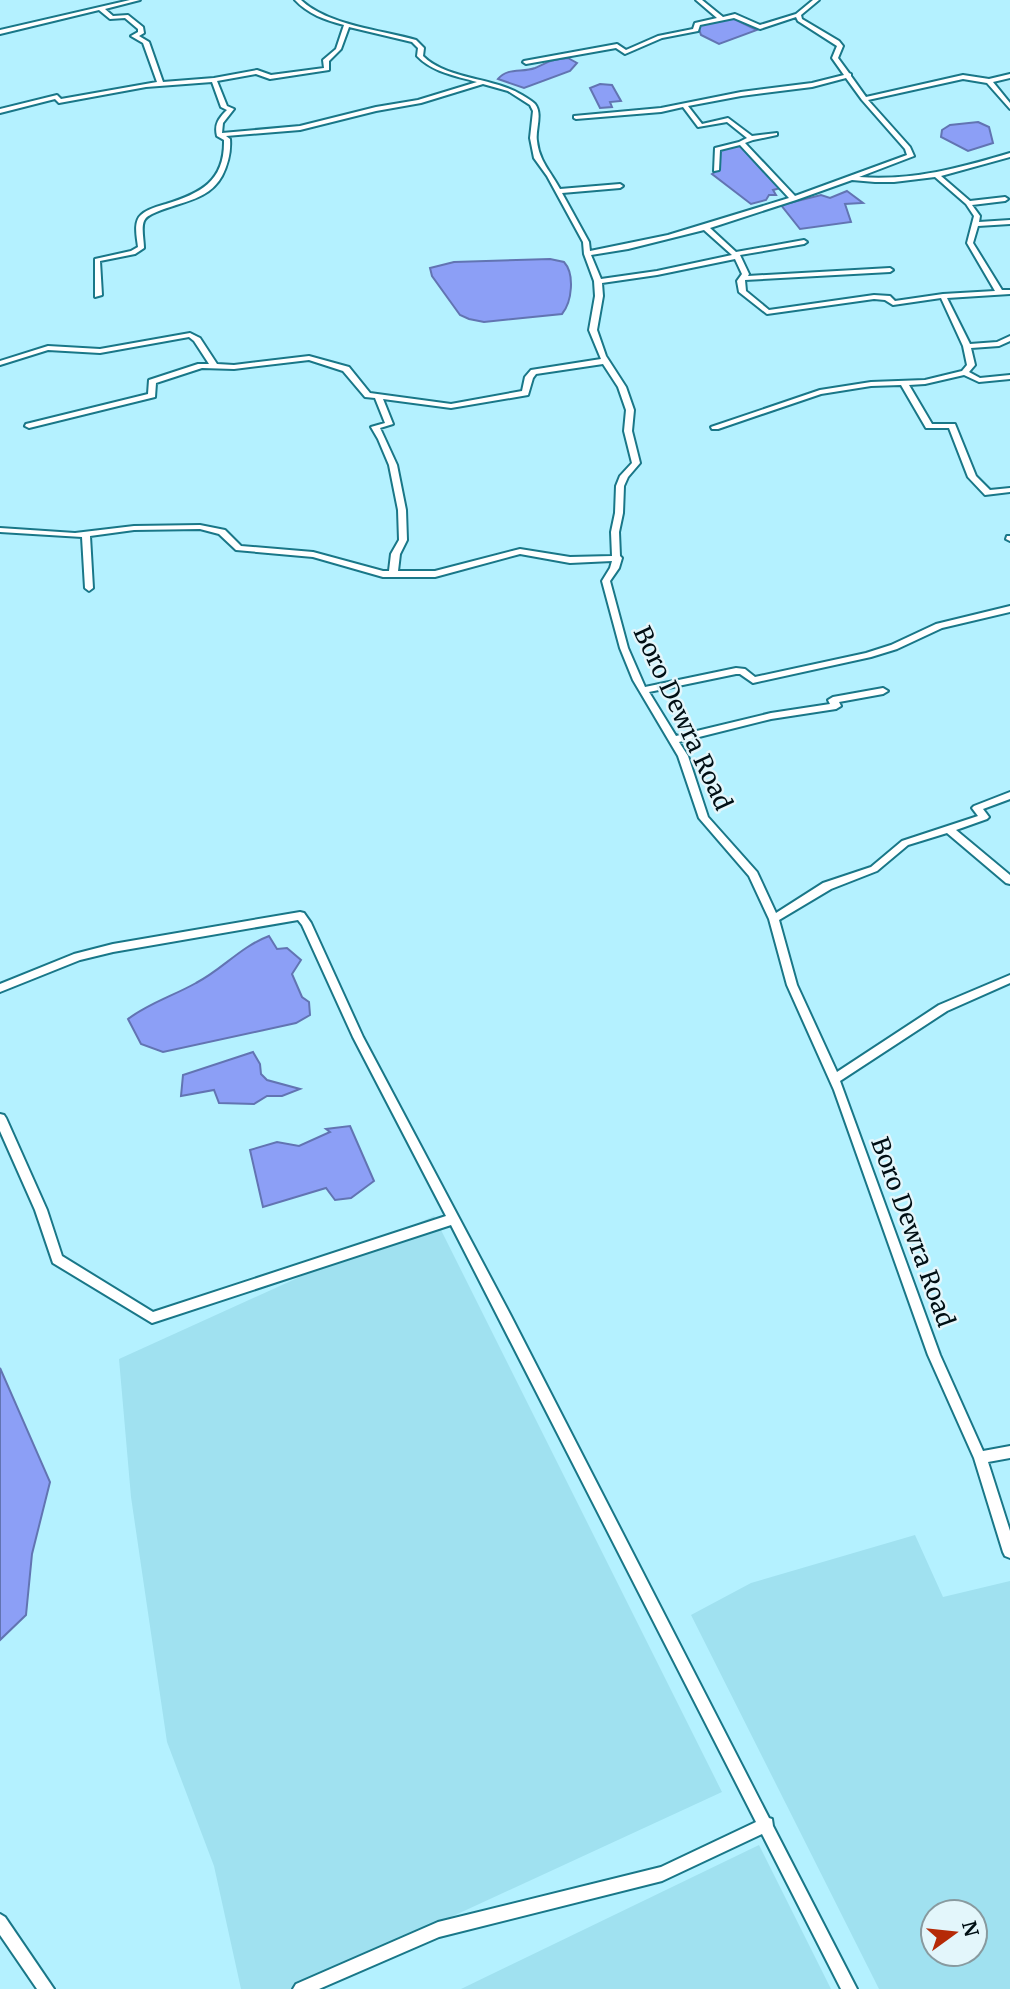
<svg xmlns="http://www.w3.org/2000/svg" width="1010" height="1989" font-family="Merriweather,serif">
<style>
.built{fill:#a0e1f0;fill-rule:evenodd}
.water{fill:#8c9ff6;stroke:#6274b2;stroke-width:2}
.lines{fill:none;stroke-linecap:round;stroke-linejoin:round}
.minor-casing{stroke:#197788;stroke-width:4}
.minor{fill:#fff;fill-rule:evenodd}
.labels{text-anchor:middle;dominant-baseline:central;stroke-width:5;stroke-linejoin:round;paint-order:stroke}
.street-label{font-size:24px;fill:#000f14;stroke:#e3f6fb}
</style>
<rect width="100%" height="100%" fill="#b4f1ff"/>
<g class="built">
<polygon points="434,1216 722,1792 295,1989 241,1989 214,1866 167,1742 131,1497 119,1359"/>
<path d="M915,1535L943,1597L1010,1581V1989H879L691,1615L751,1583ZM933,1912H975V1954H933Z"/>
<polygon points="759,1845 831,1989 461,1989"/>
</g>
<g class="water">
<polygon points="730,17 757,30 719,44 701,35 698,26"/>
<path d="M568,58L577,63L570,71L524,88L498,79C508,67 522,73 535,68C548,62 553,59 568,58Z"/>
<polygon points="600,84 612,85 621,101 610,102 612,107 600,108 590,88"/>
<polygon points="978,122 989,127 993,143 968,151 941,137 942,130 950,125"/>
<polygon points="739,144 781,188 773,190 776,195 769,195 766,200 751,204 712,174 718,170 718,150"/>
<polygon points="847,191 863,203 845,204 851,222 800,229 781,205 821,195 830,198"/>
<path d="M550,259L564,262C575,274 572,302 562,314L484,322L469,319L460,315L432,276L430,268L454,262Z"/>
<path d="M269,936L277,949L287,948L301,960L292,974L302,997L309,1002L310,1015L296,1023L163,1052L141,1044L128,1019C149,1003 173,996 196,983C223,969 240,947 269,936Z"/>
<polygon points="253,1052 260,1064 261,1074 267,1080 300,1089 282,1096 267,1096 254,1104 219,1103 214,1090 181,1096 183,1075"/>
<polygon points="350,1126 374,1181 351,1198 335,1200 326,1188 263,1207 250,1150 277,1142 299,1146 330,1132 326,1129"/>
<polygon points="0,1368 50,1482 32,1554 26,1615 0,1640"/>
</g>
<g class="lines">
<defs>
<g id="minor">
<path d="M130,0H140L105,9L113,16L128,15L143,27L144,33L139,36L149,42L163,82L214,78L257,70L271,75L324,68L323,60L336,49L344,25C325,20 308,14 295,0H301C327,25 381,30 416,40L424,48L423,56C447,80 493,77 522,95C527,98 532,101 535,104C543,114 535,130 537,141C539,161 551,172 560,189L620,184L623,186L620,188L562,193L589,242L590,251L668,235L789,198L740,145L720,150L719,170L714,171L715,148L739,142L747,138L727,122L698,127L683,107L661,112L576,119L574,118V116L661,108L741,92L812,83L844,75L832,58L837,46L798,21L796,17L760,29L734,18L700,25L698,31L662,38L625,54L616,48L526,64L523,62L524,61L617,44L626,50L658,36L693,29L695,23L717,18L696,0H702L723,17L735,14L760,25L796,14L813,0H819L801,15L802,19L839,41L843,46L838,58L849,73L851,74V76L866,97L963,75L989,79L1010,74V78L993,82L1010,103V109L987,83L963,79L868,100L910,147L914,156L859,177C912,181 960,168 1010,153V157L941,176L970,201L1005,197L1008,199L1005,201L972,205L980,216L979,222L1010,220V224L978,226L973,243L1002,290H1010V294L947,298L970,344L997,342L1010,336V341L999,346L971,348L975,365L969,372L980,378L1010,375V379L979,382L964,375L925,384L909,385L932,424H955L976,476L990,490L1010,488V492L985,495L968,477L949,428H926L901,385L871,386L821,394L718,429H712L711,427L820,390L871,382L925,380L962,371L967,365L963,346L941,298L893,305L885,300L874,299L767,314L739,292L737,281L742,274L735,259L657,275L602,283L603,296L597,330L606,356L626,387L634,410L632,431L640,463L628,477L624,486L623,513L619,532L620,556L622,558L619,568L610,581L628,648L645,687L736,668L745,669L755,677L866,653L891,645L936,624L1010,606V612L942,628L897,649L871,657L753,683L740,674H736L649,692L676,736L771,713L830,704L828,700L833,697L883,688L888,691L883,694L839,702L841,706L836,709L771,719L679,742L688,756L708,817L757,872L776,913L823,883L871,867L902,841L978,816L972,808L974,806L1010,792V799L983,809L989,817L987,819L956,830L1010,875V884L1006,883L947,833L908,845L877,871L831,889L779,920L797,985L837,1072L939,1005L1010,975V983L947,1011L840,1081L940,1355L983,1451L1010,1446V1458L988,1462L1010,1531V1558L1005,1556L1003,1552L974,1458L928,1355L834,1090L787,985L769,919L749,876L699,818L678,756L633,680L620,648L602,581L610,568L612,561L570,563L520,554L435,577H383L313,557L236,550L219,534L200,529L134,530L90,536L93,588L89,591L85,588L82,537L0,532V528L75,533L134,526L200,525L225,530L241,546L313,552L383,571H389L391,554L399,540L398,510L389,465L378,439L371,427L385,423L375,398L365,397L343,371L309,360L234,369L202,368L156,383L155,397L29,428L25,426L26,424L148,394L149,380L198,364H209L194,341L189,337L100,353L48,350L0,365V361L48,346L100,349L190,333L200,338L217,364L234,365L309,356L349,367L370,393L451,404L522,391L525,377L531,370L601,359L589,330L595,296L594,281L584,254L583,242L547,176L534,158L530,138L533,111L530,105L508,91L483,84L421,103L376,111L300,130L226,136L230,139C231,152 228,164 222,176C208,202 176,202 152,214C148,216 146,217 144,221C141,228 144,240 144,248L135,254L100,261L102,295L95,297V259L131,251L138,247C137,238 133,222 141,215C147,209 159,206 166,204C201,193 225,181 224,140L217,136C214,124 219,118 227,110L221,107L212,82L146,87L59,103L55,99L0,113V109L57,95L61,99L157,82L143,43L131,36L138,32V29L125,18L110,19L99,10L0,34V30ZM349,27L412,42L418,48L417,56C432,72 456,76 477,82L418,100L376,107L300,126L222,133L223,123L234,109L227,106L217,81L256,74L270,79L329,70V61L341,49ZM846,78L862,100L905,149L907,155L795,196L745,143L753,140L777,135V133L752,136L728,118L702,124L688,106L741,96L812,87ZM935,177L966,204L974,216L967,243L995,291L943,294L895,301L890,296L874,295L769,310L746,291L745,280L890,272L893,270L890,268L748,276L749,274L740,255L804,244L807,242L804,240L736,252L710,228L796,200L852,180L875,182H894ZM704,230L732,255L657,271L601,279L591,255L628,249ZM603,364L618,387L626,410L624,431L632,463L620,476L616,486L615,513L611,532L612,556L570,557L520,549L435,571H398L400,554L407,540L406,510L397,465L380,428L393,424L383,399L451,408L528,395L533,378L536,374Z"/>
<polygon points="1007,536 1010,536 1010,541 1006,539"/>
<polygon points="300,912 304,913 311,923 363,1037 511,1316 769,1818 772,1819 773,1826 857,1989 841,1989 762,1834 662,1881 439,1937 319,1989 293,1989 296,1984 438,1922 661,1867 756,1822 451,1225 152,1323 53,1263 35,1210 0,1131 0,1114 4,1115 6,1118 47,1210 62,1256 153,1312 446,1216 353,1037 302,925 298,920 113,952 80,960 0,992 0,984 74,954 113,944"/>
<polygon points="0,1914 5,1917 54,1989 37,1989 0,1935"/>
</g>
</defs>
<use href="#minor" class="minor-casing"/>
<use href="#minor" class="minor"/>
</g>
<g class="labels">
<g class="street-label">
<text transform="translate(683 718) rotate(65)">Boro Dewra Road</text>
<text transform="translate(913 1232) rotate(70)">Boro Dewra Road</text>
</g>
</g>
<g transform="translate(954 1933) rotate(75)"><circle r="33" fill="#e3f6fb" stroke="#889a9f" stroke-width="2"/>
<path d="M0-5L12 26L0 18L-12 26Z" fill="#b52a07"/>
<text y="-10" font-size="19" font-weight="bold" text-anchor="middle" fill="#000f14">N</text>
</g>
</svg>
